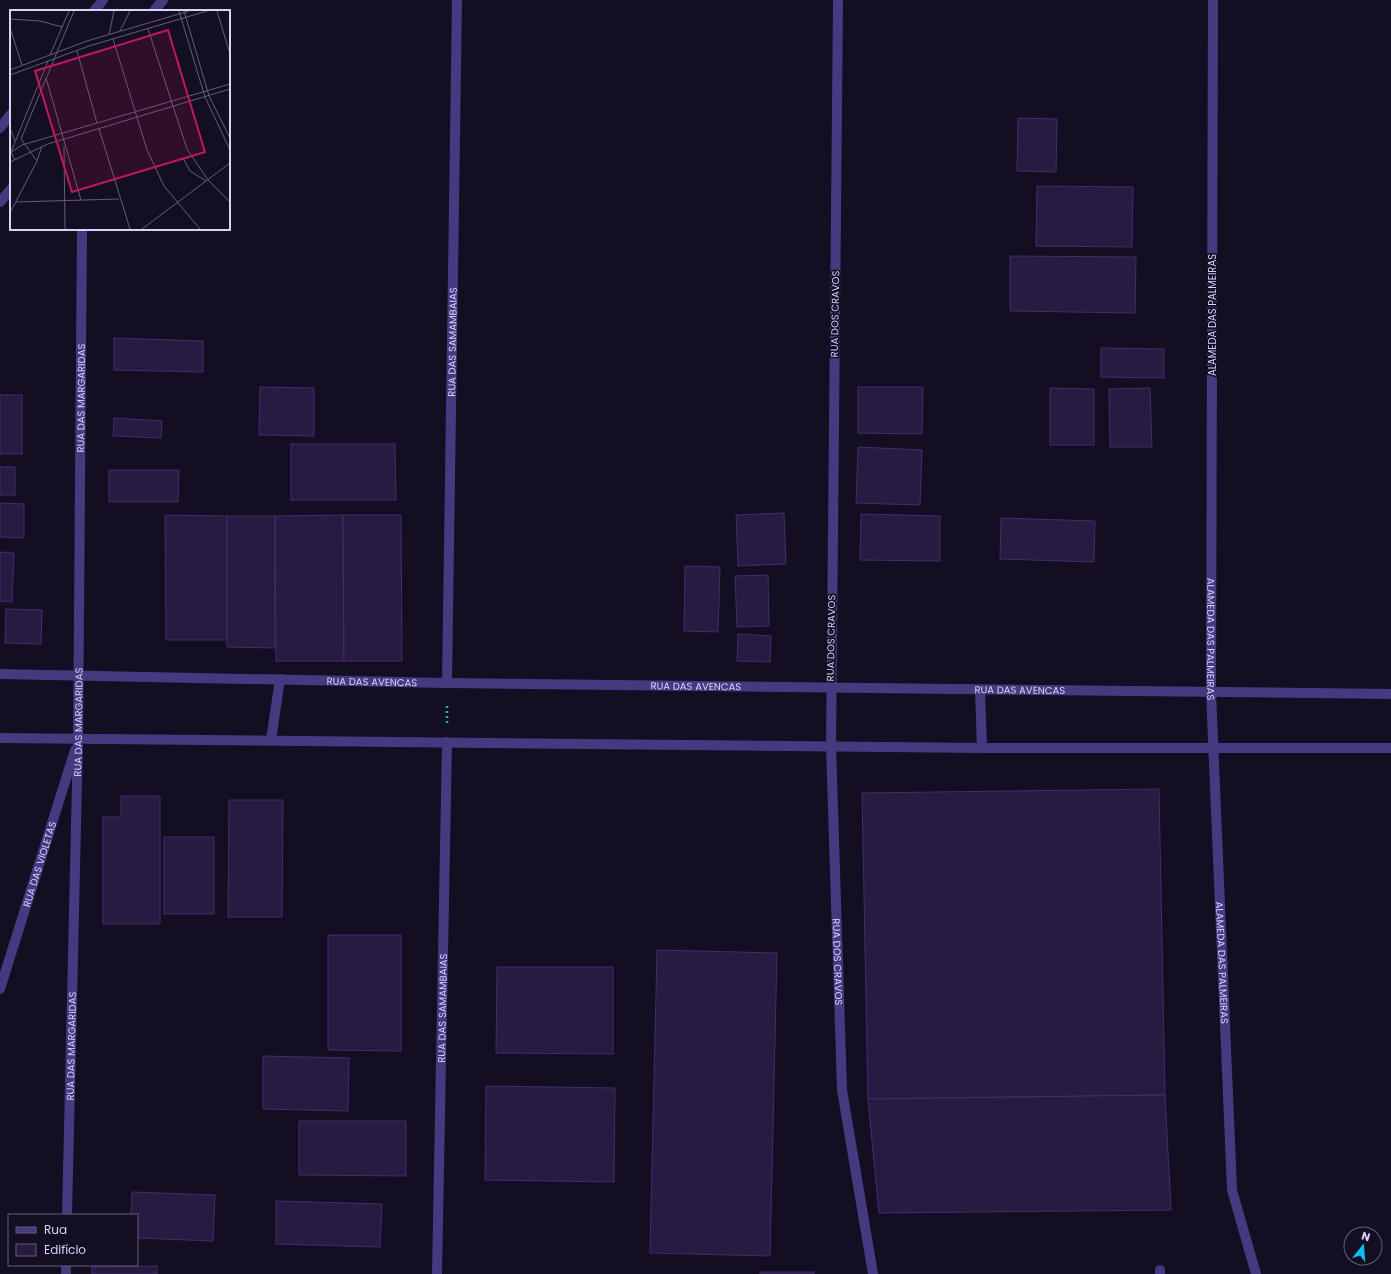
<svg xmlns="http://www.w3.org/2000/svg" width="1391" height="1274" font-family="Poppins,sans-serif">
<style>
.building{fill:#271b42;stroke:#422d6e}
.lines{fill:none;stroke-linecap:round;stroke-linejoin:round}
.path{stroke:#31a9b0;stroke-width:2.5;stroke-dasharray:2 3;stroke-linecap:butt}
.minor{stroke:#453a80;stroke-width:10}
.tertiary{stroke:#453a80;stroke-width:10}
.labels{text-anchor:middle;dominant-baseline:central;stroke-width:3.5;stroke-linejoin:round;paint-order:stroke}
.street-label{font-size:10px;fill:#dbd0fe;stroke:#140e22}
.inset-road{fill:none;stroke:#645c7a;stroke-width:1}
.view{fill:#c2185b;fill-opacity:0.15;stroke:#c2185b;stroke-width:2}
.inset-edge{fill:none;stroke:#dbd0fe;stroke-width:2}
</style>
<rect width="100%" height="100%" fill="#140e22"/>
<g class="building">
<polygon points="1018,118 1057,119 1056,172 1017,171"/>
<polygon points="1037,186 1133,187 1132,247 1036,246"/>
<polygon points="1010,256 1136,257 1135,313 1010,311"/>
<polygon points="114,338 203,341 203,372 114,370"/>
<polygon points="1101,348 1164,349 1164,378 1101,377"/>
<polygon points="260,387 314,388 314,436 259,435"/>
<polygon points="858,387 923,387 922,434 858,433"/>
<polygon points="1050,388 1094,389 1094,445 1050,445"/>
<polygon points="1150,388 1152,447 1110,447 1109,389"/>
<rect x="0" y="395" width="22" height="59"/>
<polygon points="114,418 162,421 161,438 113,436"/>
<polygon points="291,444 395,444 396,500 291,500"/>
<polygon points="858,447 922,450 920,505 856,503"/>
<rect x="0" y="467" width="15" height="28"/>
<polygon points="109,470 179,470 178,502 109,502"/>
<polygon points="0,503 24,504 24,538 0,537"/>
<polygon points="784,513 786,564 738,566 736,515"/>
<polygon points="861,514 940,516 940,561 860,560"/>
<polygon points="165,515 227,516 227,640 166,640"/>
<polygon points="343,515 344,661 276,661 275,516"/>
<polygon points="343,515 401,515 402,661 344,661"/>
<polygon points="227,516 275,516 275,648 227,647"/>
<polygon points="1001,518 1095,521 1094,562 1000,559"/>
<polygon points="0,552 14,553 12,602 0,601"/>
<polygon points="685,566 720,567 718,632 684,631"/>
<polygon points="768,575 769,626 737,627 735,576"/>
<polygon points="6,609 42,610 41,644 5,643"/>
<polygon points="738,634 771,636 770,662 737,661"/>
<polygon points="1159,789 1165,1095 868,1099 862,793"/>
<polygon points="121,796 160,796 160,924 103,924 103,817 121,817"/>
<polygon points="229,800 283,800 282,917 228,917"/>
<rect x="164" y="837" width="50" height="77"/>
<polygon points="328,935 401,935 401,1051 328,1050"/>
<polygon points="657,950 777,953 770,1256 650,1253"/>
<polygon points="497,967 613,967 613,1054 496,1053"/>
<polygon points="263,1056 349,1058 348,1111 263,1109"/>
<polygon points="486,1086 615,1088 614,1182 485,1180"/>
<polygon points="1165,1095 1171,1210 879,1213 868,1099"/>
<polygon points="299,1121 406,1121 406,1176 299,1175"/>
<polygon points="132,1192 215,1195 213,1241 137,1238 137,1215 131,1215"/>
<polygon points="276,1201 382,1204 380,1247 276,1244"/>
<polygon points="157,1266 157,1274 92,1274 92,1267"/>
<rect x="760" y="1272" width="54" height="2"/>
</g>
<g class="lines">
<polyline class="path" points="447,723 447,704"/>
<g class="minor">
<path id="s1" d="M838,0L831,746L842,1090L873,1274"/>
<path id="s2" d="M1213,0L1211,692L1232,1190L1256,1274"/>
<path id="s3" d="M447,683L457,0"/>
<path id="s4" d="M0,989L75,750"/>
<path id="s5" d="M67,1215L78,739L82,229"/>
<polyline points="1160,1270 1160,1274"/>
<polyline points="66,1274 66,1265"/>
<path id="s6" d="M437,1274L447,742"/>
</g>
<g class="tertiary">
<polyline points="94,11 103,0"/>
<polyline points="154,11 163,0"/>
<polyline points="0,128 11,114"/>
<polyline points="0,202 11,189"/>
<path id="s7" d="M0,674L447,683L1391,694"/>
<polyline points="980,690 982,748"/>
<polyline points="0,738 982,748 1391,748"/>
<polyline points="271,740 280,679"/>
</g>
</g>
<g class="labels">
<g class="street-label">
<text transform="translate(835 314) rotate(-89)">RUA DOS CRAVOS</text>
<text transform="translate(1212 315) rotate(-90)">ALAMEDA DAS PALMEIRAS</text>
<text stroke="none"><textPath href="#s3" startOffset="341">RUA DAS SAMAMBAIAS</textPath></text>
<text stroke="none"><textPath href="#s5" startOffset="817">RUA DAS MARGARIDAS</textPath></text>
<text transform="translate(831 638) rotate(-89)">RUA DOS CRAVOS</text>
<text stroke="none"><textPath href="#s2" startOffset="639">ALAMEDA DAS PALMEIRAS</textPath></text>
<text stroke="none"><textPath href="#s7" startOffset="372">RUA DAS AVENCAS</textPath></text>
<text stroke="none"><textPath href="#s7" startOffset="696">RUA DAS AVENCAS</textPath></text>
<text stroke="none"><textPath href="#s7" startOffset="1020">RUA DAS AVENCAS</textPath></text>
<text stroke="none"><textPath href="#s5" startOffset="493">RUA DAS MARGARIDAS</textPath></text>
<text stroke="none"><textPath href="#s4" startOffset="131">RUA DAS VIOLETAS</textPath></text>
<text stroke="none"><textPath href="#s1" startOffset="962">RUA DOS CRAVOS</textPath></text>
<text stroke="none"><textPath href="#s2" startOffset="963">ALAMEDA DAS PALMEIRAS</textPath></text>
<text stroke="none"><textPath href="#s6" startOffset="266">RUA DAS SAMAMBAIAS</textPath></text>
<text stroke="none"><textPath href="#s5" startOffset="169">RUA DAS MARGARIDAS</textPath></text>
</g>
</g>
<g transform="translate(10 10)">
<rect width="220" height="220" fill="#140e22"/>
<path class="inset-road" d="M169,1L195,87L220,140M174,1L199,86L220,128M207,1L220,44M0,9L30,11L52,17M0,18L12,55M138,19L177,139L198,170L220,192M110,21L120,1M99,25L104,1M103,29L137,140L154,176L190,219M67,41L87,113M40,45L59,1M0,60L77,31L179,1M0,65L79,36L197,1M36,68L71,190M0,118L5,131M89,119L120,219M54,136L55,219M0,143L12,135L220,74M173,148L180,161L196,171M5,150L1,142L38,51M27,151L32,136M0,152L38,134L220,79M6,192L109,189M0,203L27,151L11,129L64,1M132,219L220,153"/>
<path class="view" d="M158,20L195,142L62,182L25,61Z"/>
<rect width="220" height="220" class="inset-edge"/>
</g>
<rect x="8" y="1214" width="130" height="52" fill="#140e22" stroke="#645c7a"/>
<rect x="16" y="1227" width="20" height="6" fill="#453a80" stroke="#645c7a"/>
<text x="44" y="1234" font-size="12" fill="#dbd0fe">Rua</text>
<rect x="16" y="1244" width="20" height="12" fill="#271b42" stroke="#645c7a"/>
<text x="44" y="1254" font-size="12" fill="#dbd0fe">Edifício</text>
<g transform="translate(1363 1246) rotate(17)"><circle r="19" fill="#140e22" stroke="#645c7a"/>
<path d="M0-3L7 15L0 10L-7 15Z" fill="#06bff3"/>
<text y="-6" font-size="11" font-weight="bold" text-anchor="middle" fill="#dbd0fe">N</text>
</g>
</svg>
